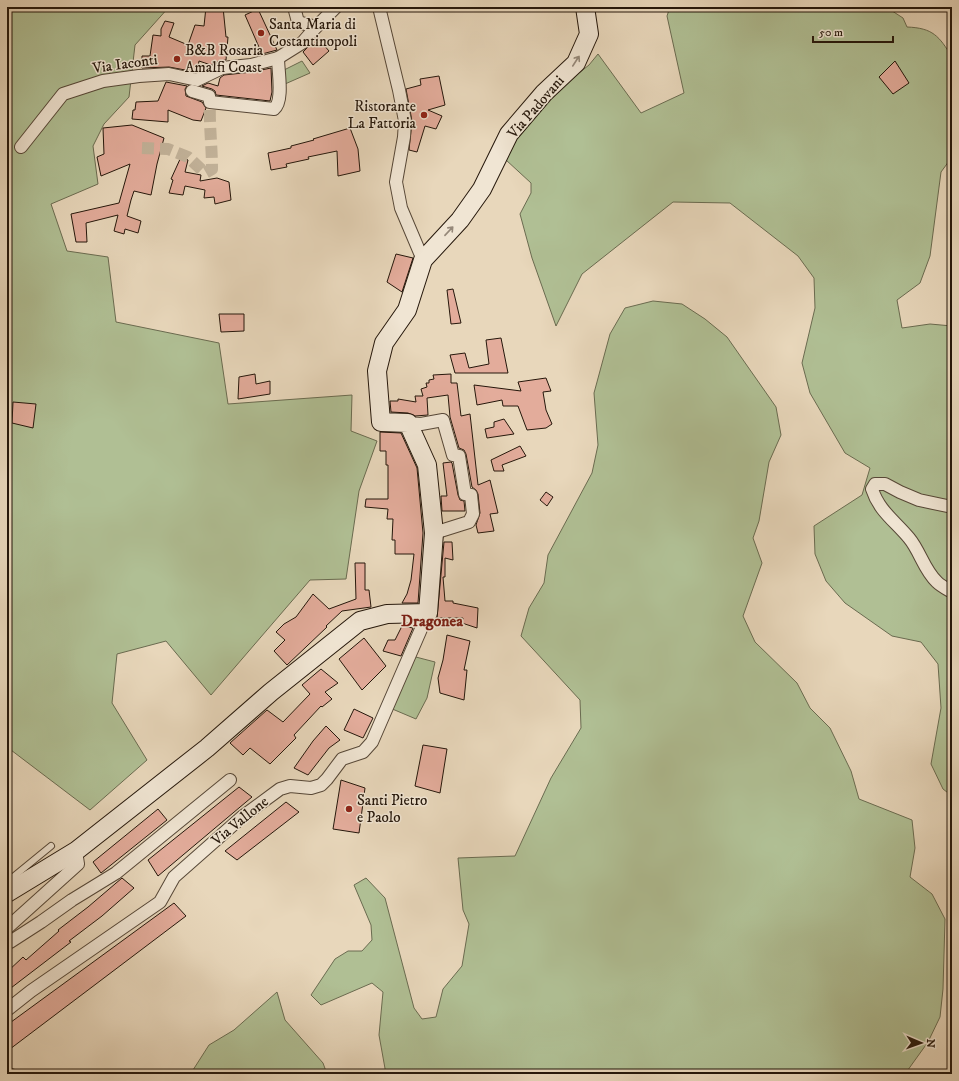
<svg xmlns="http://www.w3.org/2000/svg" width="959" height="1081" font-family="'IM FELL DW Pica',serif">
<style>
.green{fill:#b0bf94;stroke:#6a6b50}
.building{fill:#e3ac9b;stroke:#25170b}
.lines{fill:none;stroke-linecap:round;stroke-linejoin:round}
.street-tunnel{stroke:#c1b198;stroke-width:12;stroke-dasharray:12 6;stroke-linecap:butt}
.lane-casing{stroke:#564737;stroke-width:8}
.street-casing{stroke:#564737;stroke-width:14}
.secondary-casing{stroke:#25170b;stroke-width:20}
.lane{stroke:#f0e5d3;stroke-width:6}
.street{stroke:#f0e5d3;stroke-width:12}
.secondary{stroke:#f0e5d3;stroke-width:18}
.oneway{stroke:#958879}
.poi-dot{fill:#8f2418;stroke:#f0e5d3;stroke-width:1.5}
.labels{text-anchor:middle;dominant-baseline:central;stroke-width:3;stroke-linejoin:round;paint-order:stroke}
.poi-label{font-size:15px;fill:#25170b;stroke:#f0e5d3;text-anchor:start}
.street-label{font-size:15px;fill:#25170b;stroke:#f0e5d3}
.neighbourhood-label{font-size:16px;font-weight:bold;fill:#7a1f14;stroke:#f0e5d3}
</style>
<rect width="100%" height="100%" fill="#e8d7bb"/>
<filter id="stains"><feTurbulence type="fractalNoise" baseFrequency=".005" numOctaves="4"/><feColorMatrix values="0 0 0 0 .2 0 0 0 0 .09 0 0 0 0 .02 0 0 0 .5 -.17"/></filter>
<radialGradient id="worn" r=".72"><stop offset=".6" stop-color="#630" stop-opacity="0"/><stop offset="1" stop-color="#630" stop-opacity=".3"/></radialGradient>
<g class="green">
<polygon points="7,7 169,7 135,45 129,97 104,124 93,146 98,184 51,204 67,251 108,257 116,322 219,343 228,404 352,395 351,431 377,441 359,491 346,579 310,580 211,695 166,641 117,654 112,703 147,760 90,810 7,747"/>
<path d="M670,7H886L903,18L907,27C933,28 939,36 952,57V157L941,172L930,256L920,283L897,300L902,328L930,324L952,326V796L943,789L931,764L941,708L938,664L921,642L892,636L845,603L826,581L815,554L814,526L862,495L870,468L845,453L810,393L802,363L815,308L814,278L798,256L730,203L673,202L582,274L556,326L532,258L520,214L531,193V183L506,160L518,135L560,88L589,65L598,54L641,113L684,93L667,16Z"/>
<polygon points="302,61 310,73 285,84 280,72"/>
<polygon points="653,301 682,304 705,319 727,337 776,407 781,435 769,462 759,521 753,538 762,563 743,616 755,642 797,683 810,708 830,728 851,771 859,799 912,820 915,848 910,877 932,894 945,919 943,989 940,1017 928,1042 905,1074 386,1074 379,1035 383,992 372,983 321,1005 311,995 335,959 348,951 362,951 372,940 371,925 354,885 366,878 385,898 414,1008 422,1019 436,1017 443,989 462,966 469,924 463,910 458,858 515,856 551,778 581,728 580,700 521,636 529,608 544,583 548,555 592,473 598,445 594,393 610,334 625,308"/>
<polygon points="412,656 435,662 427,698 416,719 390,708"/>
<polygon points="277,992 285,1020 323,1063 327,1074 188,1074 193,1070 209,1045 234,1030"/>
<polygon points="7,1066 25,1074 7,1074"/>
</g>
<g class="building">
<polygon points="206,7 223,7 226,37 228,37 226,60 219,61 211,65 199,61 197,72 196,72 169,67 142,68 142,56 150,56 153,35 161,36 161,29 165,21 174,23 169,37 188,45 195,25 204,26"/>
<polygon points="258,9 277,50 262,54 245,15"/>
<polygon points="317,37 329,51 313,65 303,52 307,48"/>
<polygon points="895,61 909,83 893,94 879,77"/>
<polygon points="271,68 272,92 270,101 216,95 215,91 212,89 202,86 208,83 218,86 220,78 224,75 252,72"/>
<polygon points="439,76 445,105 428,110 442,116 436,129 425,126 417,152 409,150 412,121 406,89 421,85 420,79"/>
<polygon points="166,82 187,86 185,89 186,96 202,102 206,108 201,121 193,120 168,110 168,122 132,119 133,110 135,110 136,102 158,101"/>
<polygon points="132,125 164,138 157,164 151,195 134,191 131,200 127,216 141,221 138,233 125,229 124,234 114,231 118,215 86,223 87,242 76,242 71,214 119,203 130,164 101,176 97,157 104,154 103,128"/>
<polygon points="350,128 358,149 360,171 338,176 337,151 308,157 309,159 286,164 287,167 271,170 268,153 291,148 291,146 314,140 313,139"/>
<polygon points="181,157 188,160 185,172 201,175 200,181 217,178 229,182 231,200 215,204 214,197 204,198 205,190 185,186 183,195 169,193 173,180 171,179"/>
<polygon points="396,254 413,258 402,292 387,282"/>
<polygon points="453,289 461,323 451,324 447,290"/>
<polygon points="219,314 244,314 244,331 221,332"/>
<polygon points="501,338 508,373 455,373 450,355 465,353 469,368 489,364 486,340"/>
<polygon points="255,374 256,384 270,381 270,394 238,399 239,377"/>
<polygon points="451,374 451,383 457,383 461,416 470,414 478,485 490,480 498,513 490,514 494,531 478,533 476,525 480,513 478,494 476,490 472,487 466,454 464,450 459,448 450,417 448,395 427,398 428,415 415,416 408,413 391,412 390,401 398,401 398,399 416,402 415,396 423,396 421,389 427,387 426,383 429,383 429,380 434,379 433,375"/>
<polygon points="546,378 551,391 543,392 546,410 552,424 546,428 527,430 518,406 503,406 502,400 477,405 474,385 521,391 518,382"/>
<polygon points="13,402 36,404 33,428 12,423"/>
<polygon points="504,419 514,434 487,438 485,429 494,427 494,422"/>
<polygon points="380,432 401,433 417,468 423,533 418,603 402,603 407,594 411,580 414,554 395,554 395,540 392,540 393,519 387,519 388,509 365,507 366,499 388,499 388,465 386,465 386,451 380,451"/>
<polygon points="520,446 526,456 502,465 504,471 494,471 491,460"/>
<polygon points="451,462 452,463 458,495 460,500 464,501 465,511 442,511 441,496 447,496 443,463"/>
<polygon points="546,492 553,497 547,506 540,500"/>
<polygon points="444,542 452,542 453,560 445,558 445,577 443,577 445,601 453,601 453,603 478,608 477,628 462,623 463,618 437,618"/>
<polygon points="355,563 365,563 365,590 369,590 371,607 342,611 326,626 327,627 287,665 274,651 285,640 276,632 284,624 296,617 313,594 329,609 356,599"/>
<polygon points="402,626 413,628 401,656 383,651 388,640 395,640"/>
<polygon points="447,635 470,641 464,670 467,670 464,700 440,693 438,678 443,660"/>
<polygon points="364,638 386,666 362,690 339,659"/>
<polygon points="321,669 338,683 325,692 332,699 322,707 321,706 294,735 296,738 270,764 250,748 243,755 230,743 267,710 283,722 310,694 302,685"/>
<polygon points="354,709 373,718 363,738 344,730"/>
<polygon points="326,726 340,740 329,748 308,775 294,768 313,741"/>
<polygon points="423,745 447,749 440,793 415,786"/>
<polygon points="341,780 365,788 359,833 333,829"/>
<polygon points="239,787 252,797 158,876 148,860"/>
<polygon points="286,802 299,812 237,860 225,851"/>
<polygon points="158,809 167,820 101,873 93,862"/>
<polygon points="122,878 134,888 102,916 69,941 71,942 7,991 7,972 23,957 26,960 59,931 58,930 88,907"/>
<polygon points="174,903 186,916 10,1049 7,1044 7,1025"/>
</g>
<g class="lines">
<path class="street-tunnel" d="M142,148L168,149L188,157L205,173L212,169C212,146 209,124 210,102"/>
<defs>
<polyline id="lane" points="7,882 51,846"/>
<g id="street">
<polyline points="294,7 298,22 316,27 336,7"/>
<polyline points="379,7 399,90 405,121 404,137 396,182 401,208 423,260"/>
<path d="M192,91L209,96L210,102L274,109C284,101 278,71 278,58"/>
<polyline points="21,147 63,94 103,81 139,76 169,74 197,80 222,68 251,65 278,58 302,43 316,27"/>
<polyline points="408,423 421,424 443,420 453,455 459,456 465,494 471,495 473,514 469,522 434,533"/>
<path d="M952,507L919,500L900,492L885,484H875L872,489C879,511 895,521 909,538C920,551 924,570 937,582C941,586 947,589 952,592"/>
<polyline points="7,928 78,864 76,851"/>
<polyline points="7,941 10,942 41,922 72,900 116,873 230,780"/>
<polyline points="7,1010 31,991 160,902 174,877 242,817 280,789 290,786 311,788 321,785 327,779 342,759 363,752 372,742 428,613"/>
</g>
<polyline id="secondary" points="7,893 76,851 207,748 271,692 360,621 387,614 428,613 434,533 427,465 408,423 381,422 377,371 384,343 407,310 423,260 460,220 482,189 509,134 544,93 576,63 589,34 585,7"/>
</defs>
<use href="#lane" class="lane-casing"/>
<use href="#street" class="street-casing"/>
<use href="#secondary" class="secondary-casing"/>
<use href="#lane" class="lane"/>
<use href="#street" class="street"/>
<use href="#secondary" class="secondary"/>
</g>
<defs><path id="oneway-shaft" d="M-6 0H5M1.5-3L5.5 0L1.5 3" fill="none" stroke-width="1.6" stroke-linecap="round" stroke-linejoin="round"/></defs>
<g class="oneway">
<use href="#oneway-shaft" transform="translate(576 61) rotate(-57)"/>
<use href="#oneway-shaft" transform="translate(449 231) rotate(-47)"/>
</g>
<g class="poi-dot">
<circle cx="261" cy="33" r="4"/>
<circle cx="177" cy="59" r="4"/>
<circle cx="424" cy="115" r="4"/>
<circle cx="349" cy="809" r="4"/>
</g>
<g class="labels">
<g class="poi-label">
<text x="269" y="24">Santa Maria di<tspan x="269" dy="17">Costantinopoli</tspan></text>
<text x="185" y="50">B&amp;B Rosaria<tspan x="185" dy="17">Amalfi Coast</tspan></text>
<text x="416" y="106" text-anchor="end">Ristorante<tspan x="416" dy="17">La Fattoria</tspan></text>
<text x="357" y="800">Santi Pietro<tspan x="357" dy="17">e Paolo</tspan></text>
</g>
<g class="street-label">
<text transform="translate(125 64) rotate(-8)">Via Iaconti</text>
<text transform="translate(536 107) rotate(-49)">Via Padovani</text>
<text transform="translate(240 821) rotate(-39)">Via Vallone</text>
</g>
<g class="neighbourhood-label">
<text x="432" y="621">Dragonea</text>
</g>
</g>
<rect width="959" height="1081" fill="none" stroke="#e8d7bb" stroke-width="24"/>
<rect x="8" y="8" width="943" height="1065" fill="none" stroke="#25170b" stroke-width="2"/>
<rect x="12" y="12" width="935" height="1057" fill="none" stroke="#25170b"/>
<g transform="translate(921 1043) rotate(92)" stroke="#f0e5d3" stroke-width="3" paint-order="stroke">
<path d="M0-3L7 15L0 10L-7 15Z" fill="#25170b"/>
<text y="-6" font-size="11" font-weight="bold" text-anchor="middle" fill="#25170b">N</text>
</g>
<path d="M813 36v6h80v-6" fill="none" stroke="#25170b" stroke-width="2"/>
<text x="819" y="36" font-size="12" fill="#25170b" stroke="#f0e5d3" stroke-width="3" paint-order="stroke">50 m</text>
<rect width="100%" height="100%" filter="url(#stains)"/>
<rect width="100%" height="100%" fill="url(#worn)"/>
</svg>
